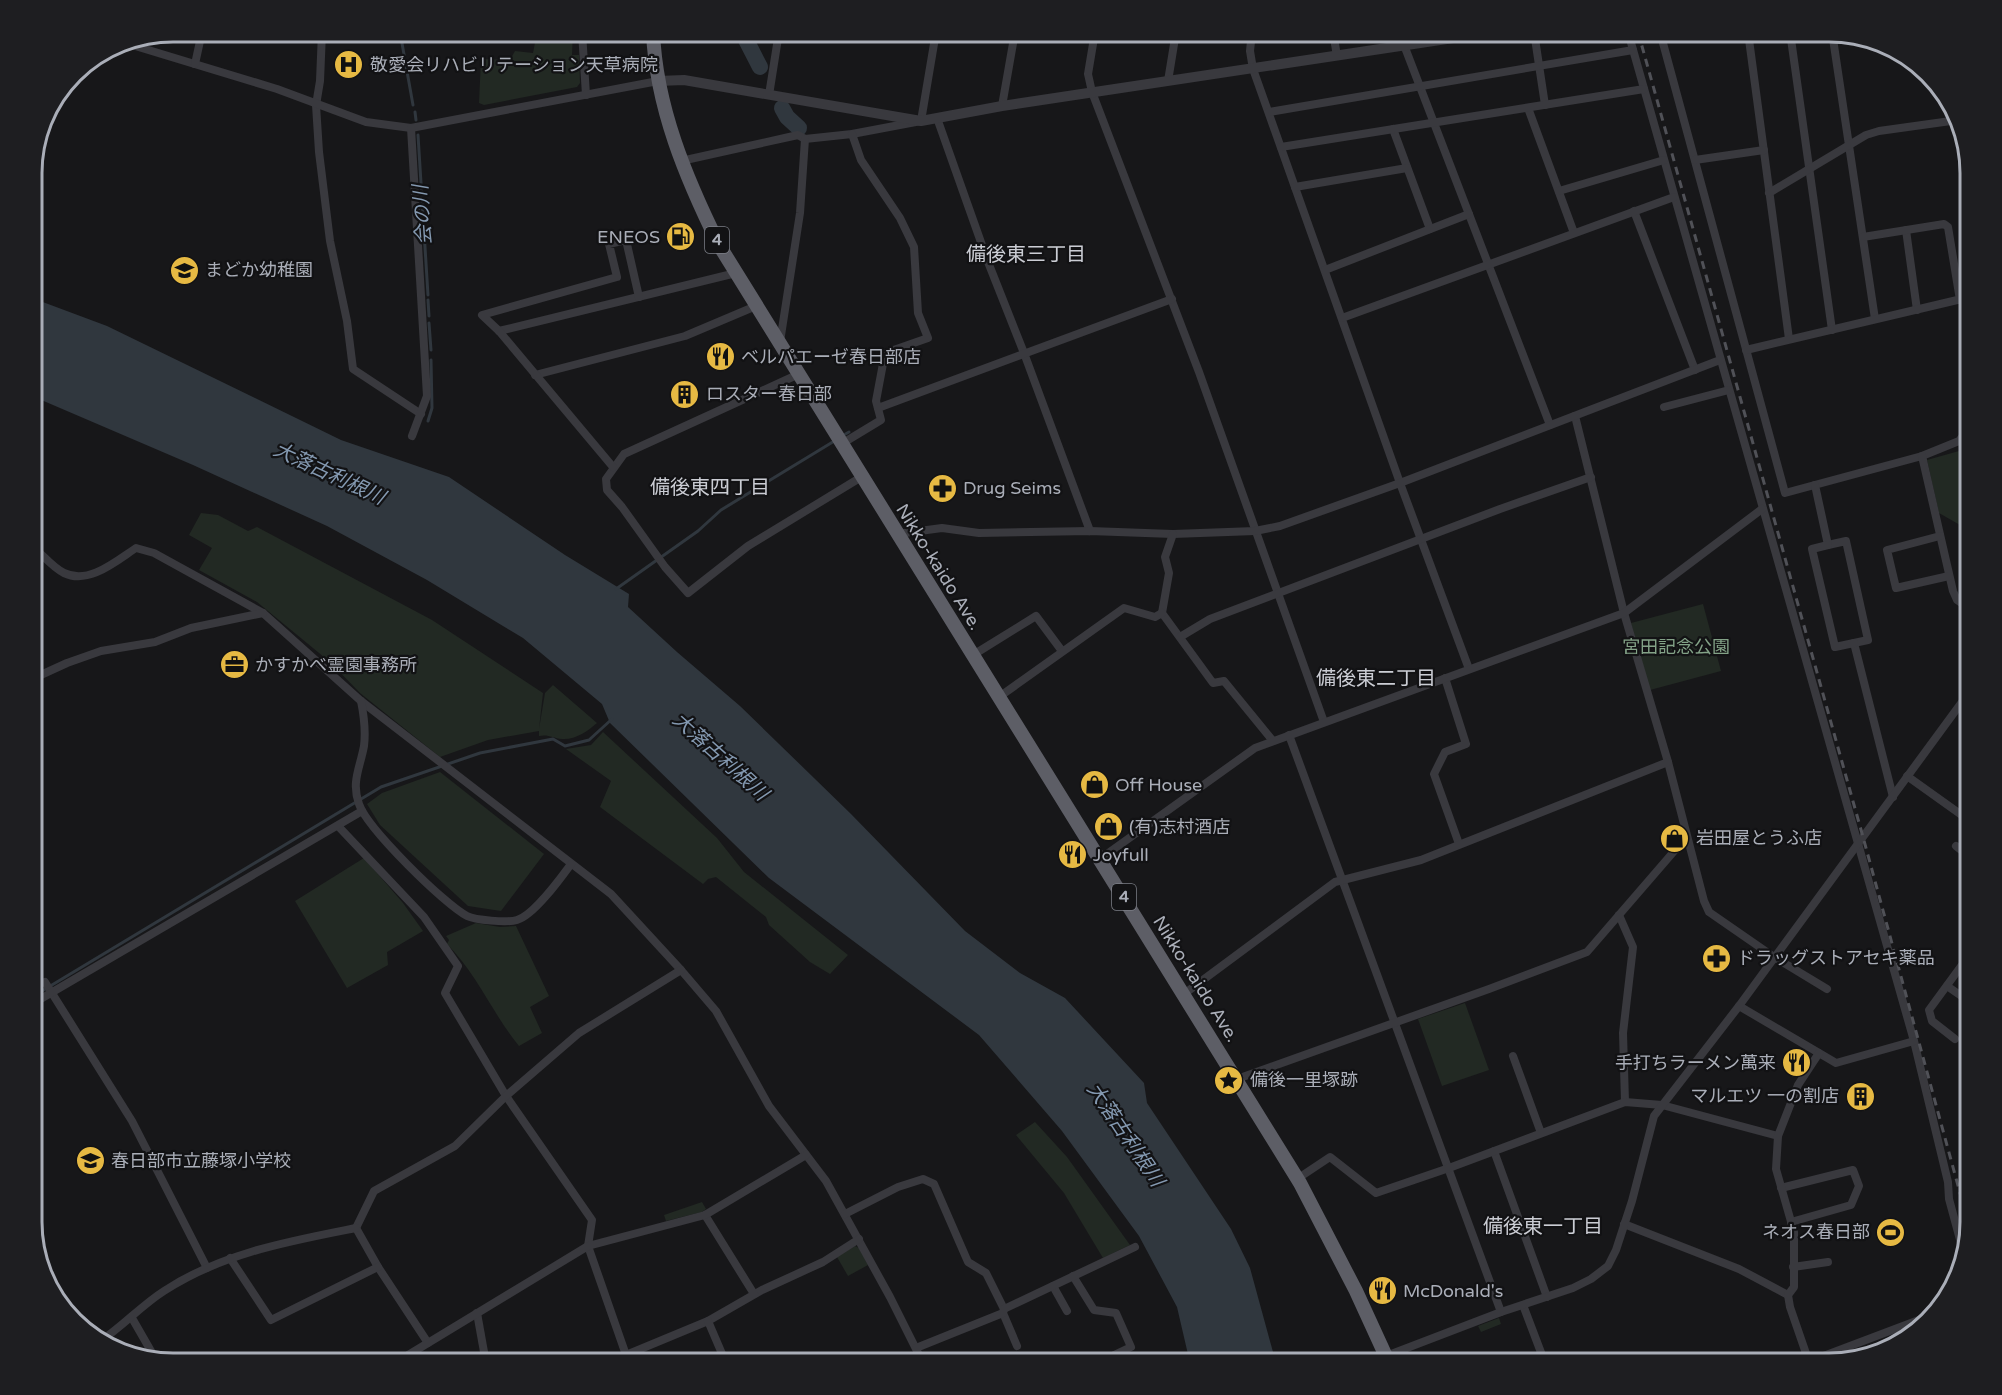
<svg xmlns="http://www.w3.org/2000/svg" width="2002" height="1395" font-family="'Varela Round','Noto Sans JP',sans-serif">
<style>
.green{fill:#222923}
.water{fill:#30373e}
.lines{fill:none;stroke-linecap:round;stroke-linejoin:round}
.stream{stroke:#30373e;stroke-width:3}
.river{stroke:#30373e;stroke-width:16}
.minor{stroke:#39393e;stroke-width:8}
.tertiary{stroke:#39393e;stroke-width:10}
.trunk{stroke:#5d5e66;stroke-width:14}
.rail{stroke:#505157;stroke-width:3;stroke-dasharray:8 6;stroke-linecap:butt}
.labels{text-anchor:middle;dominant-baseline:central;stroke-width:4.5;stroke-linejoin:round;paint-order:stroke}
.shield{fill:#121214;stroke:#7c7f87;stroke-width:1.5}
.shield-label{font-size:16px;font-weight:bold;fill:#aaaeb8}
.poi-label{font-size:18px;fill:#aaaeb8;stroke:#121214;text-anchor:start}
.street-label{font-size:18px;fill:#aaaeb8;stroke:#121214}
.park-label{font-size:18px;fill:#83a287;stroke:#121214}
.water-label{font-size:20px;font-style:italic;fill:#8499b1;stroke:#121214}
.neighbourhood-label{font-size:20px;fill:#cbcdd4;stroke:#121214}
.rim{fill:none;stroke:#aaaeb8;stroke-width:3}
</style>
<rect width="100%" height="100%" fill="#171719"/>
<g class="green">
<polygon points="537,32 573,32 572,55 579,55 580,83 577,87 484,105 479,103 481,59 510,60 515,51 533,53"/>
<polygon points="1970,435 1970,498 1961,447"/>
<polygon points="1959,451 1967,496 1970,505 1970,529 1967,529 1939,513 1927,460"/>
<path d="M201,513L218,515L248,531L257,527L432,620L543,693L539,729L545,693L553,685L597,723C588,731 575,740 562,739C553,738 548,734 539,736V731L488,740L440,757L360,693L330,662L257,602L199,570L212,548L189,535Z"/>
<polygon points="1703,604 1721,671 1650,690 1631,623"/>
<polygon points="603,732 717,838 744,872 848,955 830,974 810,962 769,925 766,917 716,877 708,879 703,884 600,807 611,781 566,749 591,745"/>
<polygon points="440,772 544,854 501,911 468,906 380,825 367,804 382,793"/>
<polygon points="364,858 403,903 423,931 387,952 388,965 347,988 295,901"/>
<path d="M476,923L500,927L516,926L549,996L530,1007L542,1033L519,1046C492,1013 477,974 447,944L449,940L446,936Z"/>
<polygon points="1465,1003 1489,1070 1442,1086 1418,1019"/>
<polygon points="1035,1122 1067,1157 1130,1245 1103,1258 1064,1193 1016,1135"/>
<polygon points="702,1202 706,1209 702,1212 666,1221 664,1215"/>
<polygon points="855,1246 859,1248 868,1265 848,1276 837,1257"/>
<polygon points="1499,1318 1501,1324 1481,1332 1478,1326"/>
</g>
<polygon class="water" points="32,298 107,326 341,440 449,477 565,555 629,594 628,607 677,652 740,706 851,814 965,931 1020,973 1065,998 1144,1083 1147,1103 1231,1229 1250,1268 1276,1363 1190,1363 1177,1307 1139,1236 1062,1131 979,1035 769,878 610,723 602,704 523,638 427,580 327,526 193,465 32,396"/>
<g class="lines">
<g class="stream">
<polyline points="400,32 413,105"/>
<polyline points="415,112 416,120"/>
<polyline points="418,135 428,295"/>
<polyline points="428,300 429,316"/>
<polyline points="429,323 431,350"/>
<polyline points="428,421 432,408 431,360"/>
<polyline points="842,436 849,432"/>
<polyline points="616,589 698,531 721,510 836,440"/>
<polyline points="32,997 381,787 480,753 553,739 565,746 589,740 612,719"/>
</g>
<g class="river">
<polyline points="742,32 760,67"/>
<polyline points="782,108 787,117 799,128"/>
</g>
<g class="minor">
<polyline points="322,32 320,81 316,105 319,152 330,241 347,321 353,369 421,414"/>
<polyline points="582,32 586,95"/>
<polyline points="1095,32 1088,74 1092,92 1199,372 1324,722"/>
<polyline points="1252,32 1250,51 1253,69 1400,483 1469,669"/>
<polyline points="1333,32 1337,56"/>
<polyline points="1534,32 1545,105"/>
<polyline points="1628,32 1914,1041 1948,1182 1949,1199 1962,1247"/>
<polyline points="1660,32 1785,493 1922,456 1959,441 1970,426"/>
<polyline points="1748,32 1789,339"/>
<polyline points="1790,32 1832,330"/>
<polyline points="1832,32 1875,319"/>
<polyline points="122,42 277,89 366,122 411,128 658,81"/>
<polyline points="1404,45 1550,425"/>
<polyline points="195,64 202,32"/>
<polyline points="1168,81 1176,32"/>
<polyline points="769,95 779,32"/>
<polyline points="1002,106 1015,32"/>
<polyline points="1528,108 1574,233"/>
<polyline points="1269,112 1633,50"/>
<polyline points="937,118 988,262 1024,353 1090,531"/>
<polyline points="411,128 427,396 412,436"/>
<polyline points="1393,129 1430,229"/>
<polyline points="1281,147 1644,89"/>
<polyline points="1695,160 1764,150"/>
<polyline points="681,161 798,135 805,139 852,134 921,121 936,32"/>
<polyline points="1295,187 1407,168"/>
<polyline points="1559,191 1664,160"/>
<polyline points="1769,193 1866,135 1879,131 1958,120"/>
<polyline points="1634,211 1695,370"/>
<polyline points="1906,230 1917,310"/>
<polyline points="1863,237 1944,224 1948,227 1960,300"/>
<polyline points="1325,270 1469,214"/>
<polyline points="1342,318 1674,197"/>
<polyline points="499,331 736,273"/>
<polyline points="780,342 800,213 805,139"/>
<polyline points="1746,350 1970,297"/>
<polyline points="799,374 624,454 606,479 607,490 622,507 665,567 688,593 748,546 863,476"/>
<polyline points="535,375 685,336 756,306"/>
<polyline points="1664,407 1729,390"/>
<polyline points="878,408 1172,299"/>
<polyline points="1575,416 1624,613 1668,762 1704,901 1709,912 1774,957 1827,989"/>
<polyline points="843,443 881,420 876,401 885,353 928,338 918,313 914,247 900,218 861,160 852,134"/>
<polyline points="1922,456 1953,591 1957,600 1970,609"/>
<polyline points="613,467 499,331 482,315 617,277 609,244 626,240 639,297"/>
<polyline points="1815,485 1828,545 1846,541 1868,640 1854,643 1893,797"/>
<polyline points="897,534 942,528 979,533 1090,531 1173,534 1255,531 1280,526 1400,483 1720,360"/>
<polyline points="1173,534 1165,557 1169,573 1162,613 1213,683 1224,681 1273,741"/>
<polyline points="1940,536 1887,550 1896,588 1949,576"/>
<polyline points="1828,545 1812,549 1835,647 1854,643"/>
<path d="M32,546C42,554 53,568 64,573C89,585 116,561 136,548L154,553L263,613L361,701L611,894L681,970L716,1011L769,1106L826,1181L890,1297L923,1363"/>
<polyline points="1180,637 1210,619 1500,509 1591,477"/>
<polyline points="973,655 1036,616 1062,651"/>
<polyline points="1445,678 1466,744 1445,752 1434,774 1459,844"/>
<polyline points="32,679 67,663 101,651 155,642 191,628 263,613"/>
<polyline points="999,697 1124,608 1155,617 1162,613"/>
<path d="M361,701C364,716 366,730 364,746C360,768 351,782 359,804C367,828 444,904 467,916C475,920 507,923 517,920C534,915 560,879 571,864"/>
<polyline points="1289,735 1501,1312"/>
<polyline points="1907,776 1970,821"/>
<polyline points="338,826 424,917 458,966 445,993 506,1096 592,1220 588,1246 626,1355 708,1321 762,1290 823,1262 859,1239"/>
<polyline points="1956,846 1970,857"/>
<polyline points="1100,859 1255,748 1624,613 1762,509"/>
<polyline points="1619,915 1633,947 1623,1033 1625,1102"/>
<polyline points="45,982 132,1121 207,1268"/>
<polyline points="1947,986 1970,1002"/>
<polyline points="1184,994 1335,882 1421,860 1668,762"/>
<polyline points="32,1004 362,811"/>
<polyline points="1739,1006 1836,1063 1914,1041"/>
<polyline points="1955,1039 1932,1021 1929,1010 1970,954"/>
<polyline points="1513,1056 1541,1133"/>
<polyline points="1237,1079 1489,989 1587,952 1676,849 1688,841"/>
<polyline points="1494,1151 1547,1297"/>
<polyline points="1297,1179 1330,1157 1376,1193 1449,1168 1625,1102 1662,1105 1778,1136"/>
<polyline points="1781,1188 1853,1170 1859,1186 1851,1205 1791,1222"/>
<polyline points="845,1214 898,1187 923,1179 934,1184 968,1262 986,1273 1004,1309"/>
<polyline points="705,1215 754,1294"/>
<polyline points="1624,1224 1739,1269 1788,1295"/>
<polyline points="356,1228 374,1191 455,1146 506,1096 579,1033 681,970"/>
<polyline points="356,1228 378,1267 428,1343"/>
<polyline points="230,1258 271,1320 378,1267"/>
<polyline points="1793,1267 1828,1262"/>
<polyline points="1073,1276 1094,1310 1116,1313 1131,1347 1114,1355 1111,1360 1113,1363"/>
<polyline points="1053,1286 1067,1311"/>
<polyline points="1523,1305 1545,1363"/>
<polyline points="477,1313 486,1363"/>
<polyline points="1003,1313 1017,1346"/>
<polyline points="132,1318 155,1358"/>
<polyline points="708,1321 726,1363"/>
<path d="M102,1340C124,1325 142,1305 164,1291C222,1253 290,1241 356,1228"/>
<polyline points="916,1348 1003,1313 1004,1309 1135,1247"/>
<polyline points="1386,1356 1501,1312 1573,1288 1591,1279 1608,1266 1616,1250 1632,1201 1654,1116 1739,1006 1970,691"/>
<polyline points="1809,1362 1790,1307 1788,1295 1794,1287 1794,1232 1776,1169 1778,1136 1798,1085 1819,1053"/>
<polyline points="395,1363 588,1246 705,1215 806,1155"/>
<polyline points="1805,1363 1932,1315"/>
</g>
<g class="tertiary">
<polyline points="1404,45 1405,32"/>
<polyline points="658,81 684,80 921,121 1002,106 1493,32"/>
</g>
<path class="trunk" d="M653,32C656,107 686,178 719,245L1300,1183L1356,1291L1389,1363"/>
<polyline class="rail" points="1638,32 1863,837 1969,1226"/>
</g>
<defs>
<symbol id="hospital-disc" viewBox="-11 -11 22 22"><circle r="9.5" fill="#e6b943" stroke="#121214"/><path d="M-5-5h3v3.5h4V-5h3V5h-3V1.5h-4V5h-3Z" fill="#111"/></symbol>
<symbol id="fuel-disc" viewBox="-11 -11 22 22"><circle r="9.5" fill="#e6b943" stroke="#121214"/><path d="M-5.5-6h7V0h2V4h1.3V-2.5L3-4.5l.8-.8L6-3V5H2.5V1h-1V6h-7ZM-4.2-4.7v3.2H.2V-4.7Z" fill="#111"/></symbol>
<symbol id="school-disc" viewBox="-11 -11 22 22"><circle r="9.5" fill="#e6b943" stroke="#121214"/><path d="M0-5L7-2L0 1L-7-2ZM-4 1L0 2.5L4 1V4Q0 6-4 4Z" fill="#111"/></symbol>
<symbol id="restaurant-disc" viewBox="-11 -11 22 22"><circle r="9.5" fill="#e6b943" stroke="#121214"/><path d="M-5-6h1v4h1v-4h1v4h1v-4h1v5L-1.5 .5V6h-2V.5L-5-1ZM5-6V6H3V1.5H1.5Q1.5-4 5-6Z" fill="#111"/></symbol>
<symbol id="building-disc" viewBox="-11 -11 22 22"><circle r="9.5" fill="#e6b943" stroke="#121214"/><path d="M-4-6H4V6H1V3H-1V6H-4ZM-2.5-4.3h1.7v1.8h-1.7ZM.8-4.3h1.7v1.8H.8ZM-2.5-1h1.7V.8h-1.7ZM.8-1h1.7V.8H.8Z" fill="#111"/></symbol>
<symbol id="pharmacy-disc" viewBox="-11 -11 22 22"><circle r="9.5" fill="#e6b943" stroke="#121214"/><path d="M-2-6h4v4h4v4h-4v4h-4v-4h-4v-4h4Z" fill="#111"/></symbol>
<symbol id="office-disc" viewBox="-11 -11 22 22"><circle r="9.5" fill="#e6b943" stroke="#121214"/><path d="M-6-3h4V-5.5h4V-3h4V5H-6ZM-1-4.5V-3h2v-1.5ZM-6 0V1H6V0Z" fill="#111"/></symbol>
<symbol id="shop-disc" viewBox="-11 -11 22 22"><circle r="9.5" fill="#e6b943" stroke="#121214"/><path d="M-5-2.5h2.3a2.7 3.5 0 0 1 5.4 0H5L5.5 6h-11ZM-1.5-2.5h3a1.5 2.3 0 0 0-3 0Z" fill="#111"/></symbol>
<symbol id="sight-disc" viewBox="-11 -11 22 22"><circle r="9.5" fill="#e6b943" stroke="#121214"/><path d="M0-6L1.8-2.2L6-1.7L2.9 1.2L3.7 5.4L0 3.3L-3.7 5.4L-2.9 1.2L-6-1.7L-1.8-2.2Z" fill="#111"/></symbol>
<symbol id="stadium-disc" viewBox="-11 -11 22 22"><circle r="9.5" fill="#e6b943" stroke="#121214"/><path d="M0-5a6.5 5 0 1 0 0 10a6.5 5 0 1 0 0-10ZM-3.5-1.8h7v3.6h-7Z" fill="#111"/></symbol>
</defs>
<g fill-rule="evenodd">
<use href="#hospital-disc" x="332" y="48" width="33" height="33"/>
<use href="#fuel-disc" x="664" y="220" width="33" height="33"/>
<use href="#school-disc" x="168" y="254" width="33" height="33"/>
<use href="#restaurant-disc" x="704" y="340" width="33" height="33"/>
<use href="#building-disc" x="668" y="378" width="33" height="33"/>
<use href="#pharmacy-disc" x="926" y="472" width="33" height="33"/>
<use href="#office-disc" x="218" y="648" width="33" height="33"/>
<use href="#shop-disc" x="1078" y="768" width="33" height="33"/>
<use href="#shop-disc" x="1092" y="810" width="33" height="33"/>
<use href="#shop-disc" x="1658" y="822" width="33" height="33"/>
<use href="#restaurant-disc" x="1056" y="838" width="33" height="33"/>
<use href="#pharmacy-disc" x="1700" y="942" width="33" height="33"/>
<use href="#restaurant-disc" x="1780" y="1046" width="33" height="33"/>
<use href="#sight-disc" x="1212" y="1064" width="33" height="33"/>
<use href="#building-disc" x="1844" y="1080" width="33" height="33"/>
<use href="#school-disc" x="74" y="1144" width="33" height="33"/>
<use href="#stadium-disc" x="1874" y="1216" width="33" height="33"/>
<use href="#restaurant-disc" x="1366" y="1274" width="33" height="33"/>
</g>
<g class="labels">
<g class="shield">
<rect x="705" y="227" width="24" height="26" rx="4.5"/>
<rect x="1112" y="884" width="24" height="26" rx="4.5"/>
</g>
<g class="shield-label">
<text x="717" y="240">4</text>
<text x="1124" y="897">4</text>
</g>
<g class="poi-label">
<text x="370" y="65">敬愛会リハビリテーション天草病院</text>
<text x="660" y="237" text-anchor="end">ENEOS</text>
<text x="205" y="270">まどか幼稚園</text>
<text x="741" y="357">ベルパエーゼ春日部店</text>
<text x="706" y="394">ロスター春日部</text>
<text x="963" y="488">Drug Seims</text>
<text x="255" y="665">かすかべ霊園事務所</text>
<text x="1115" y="785">Off House</text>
<text x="1129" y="827">(有)志村酒店</text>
<text x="1696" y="838">岩田屋とうふ店</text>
<text x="1093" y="855">Joyfull</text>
<text x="1737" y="958">ドラッグストアセキ薬品</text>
<text x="1776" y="1063" text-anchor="end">手打ちラーメン萬来</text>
<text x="1250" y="1080">備後一里塚跡</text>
<text x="1839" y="1096" text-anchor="end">マルエツ 一の割店</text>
<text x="111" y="1161">春日部市立藤塚小学校</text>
<text x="1870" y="1232" text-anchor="end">ネオス春日部</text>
<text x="1403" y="1291">McDonald's</text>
</g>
<g class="street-label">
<text transform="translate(939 567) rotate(58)">Nikko-kaido Ave.</text>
<text transform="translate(1196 979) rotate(58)">Nikko-kaido Ave.</text>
</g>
<g class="park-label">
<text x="1676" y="647">宮田記念公園</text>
</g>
<g class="water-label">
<text transform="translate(423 215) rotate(-94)">会の川</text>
<text transform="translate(329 474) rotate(25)">大落古利根川</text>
<text transform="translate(720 757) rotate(42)">大落古利根川</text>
<text transform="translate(1125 1135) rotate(56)">大落古利根川</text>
</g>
<g class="neighbourhood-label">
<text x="1026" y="255">備後東三丁目</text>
<text x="710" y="488">備後東四丁目</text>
<text x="1376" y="679">備後東二丁目</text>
<text x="1543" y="1227">備後東一丁目</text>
</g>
</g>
<path d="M0 0H2002V1395H0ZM173 42H1829A131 131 0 0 1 1960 173V1222A131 131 0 0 1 1829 1353H173A131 131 0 0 1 42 1222V173A131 131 0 0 1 173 42Z" fill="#1e1e21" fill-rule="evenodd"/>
<path class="rim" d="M173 42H1829A131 131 0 0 1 1960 173V1222A131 131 0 0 1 1829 1353H173A131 131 0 0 1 42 1222V173A131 131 0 0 1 173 42Z"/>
</svg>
